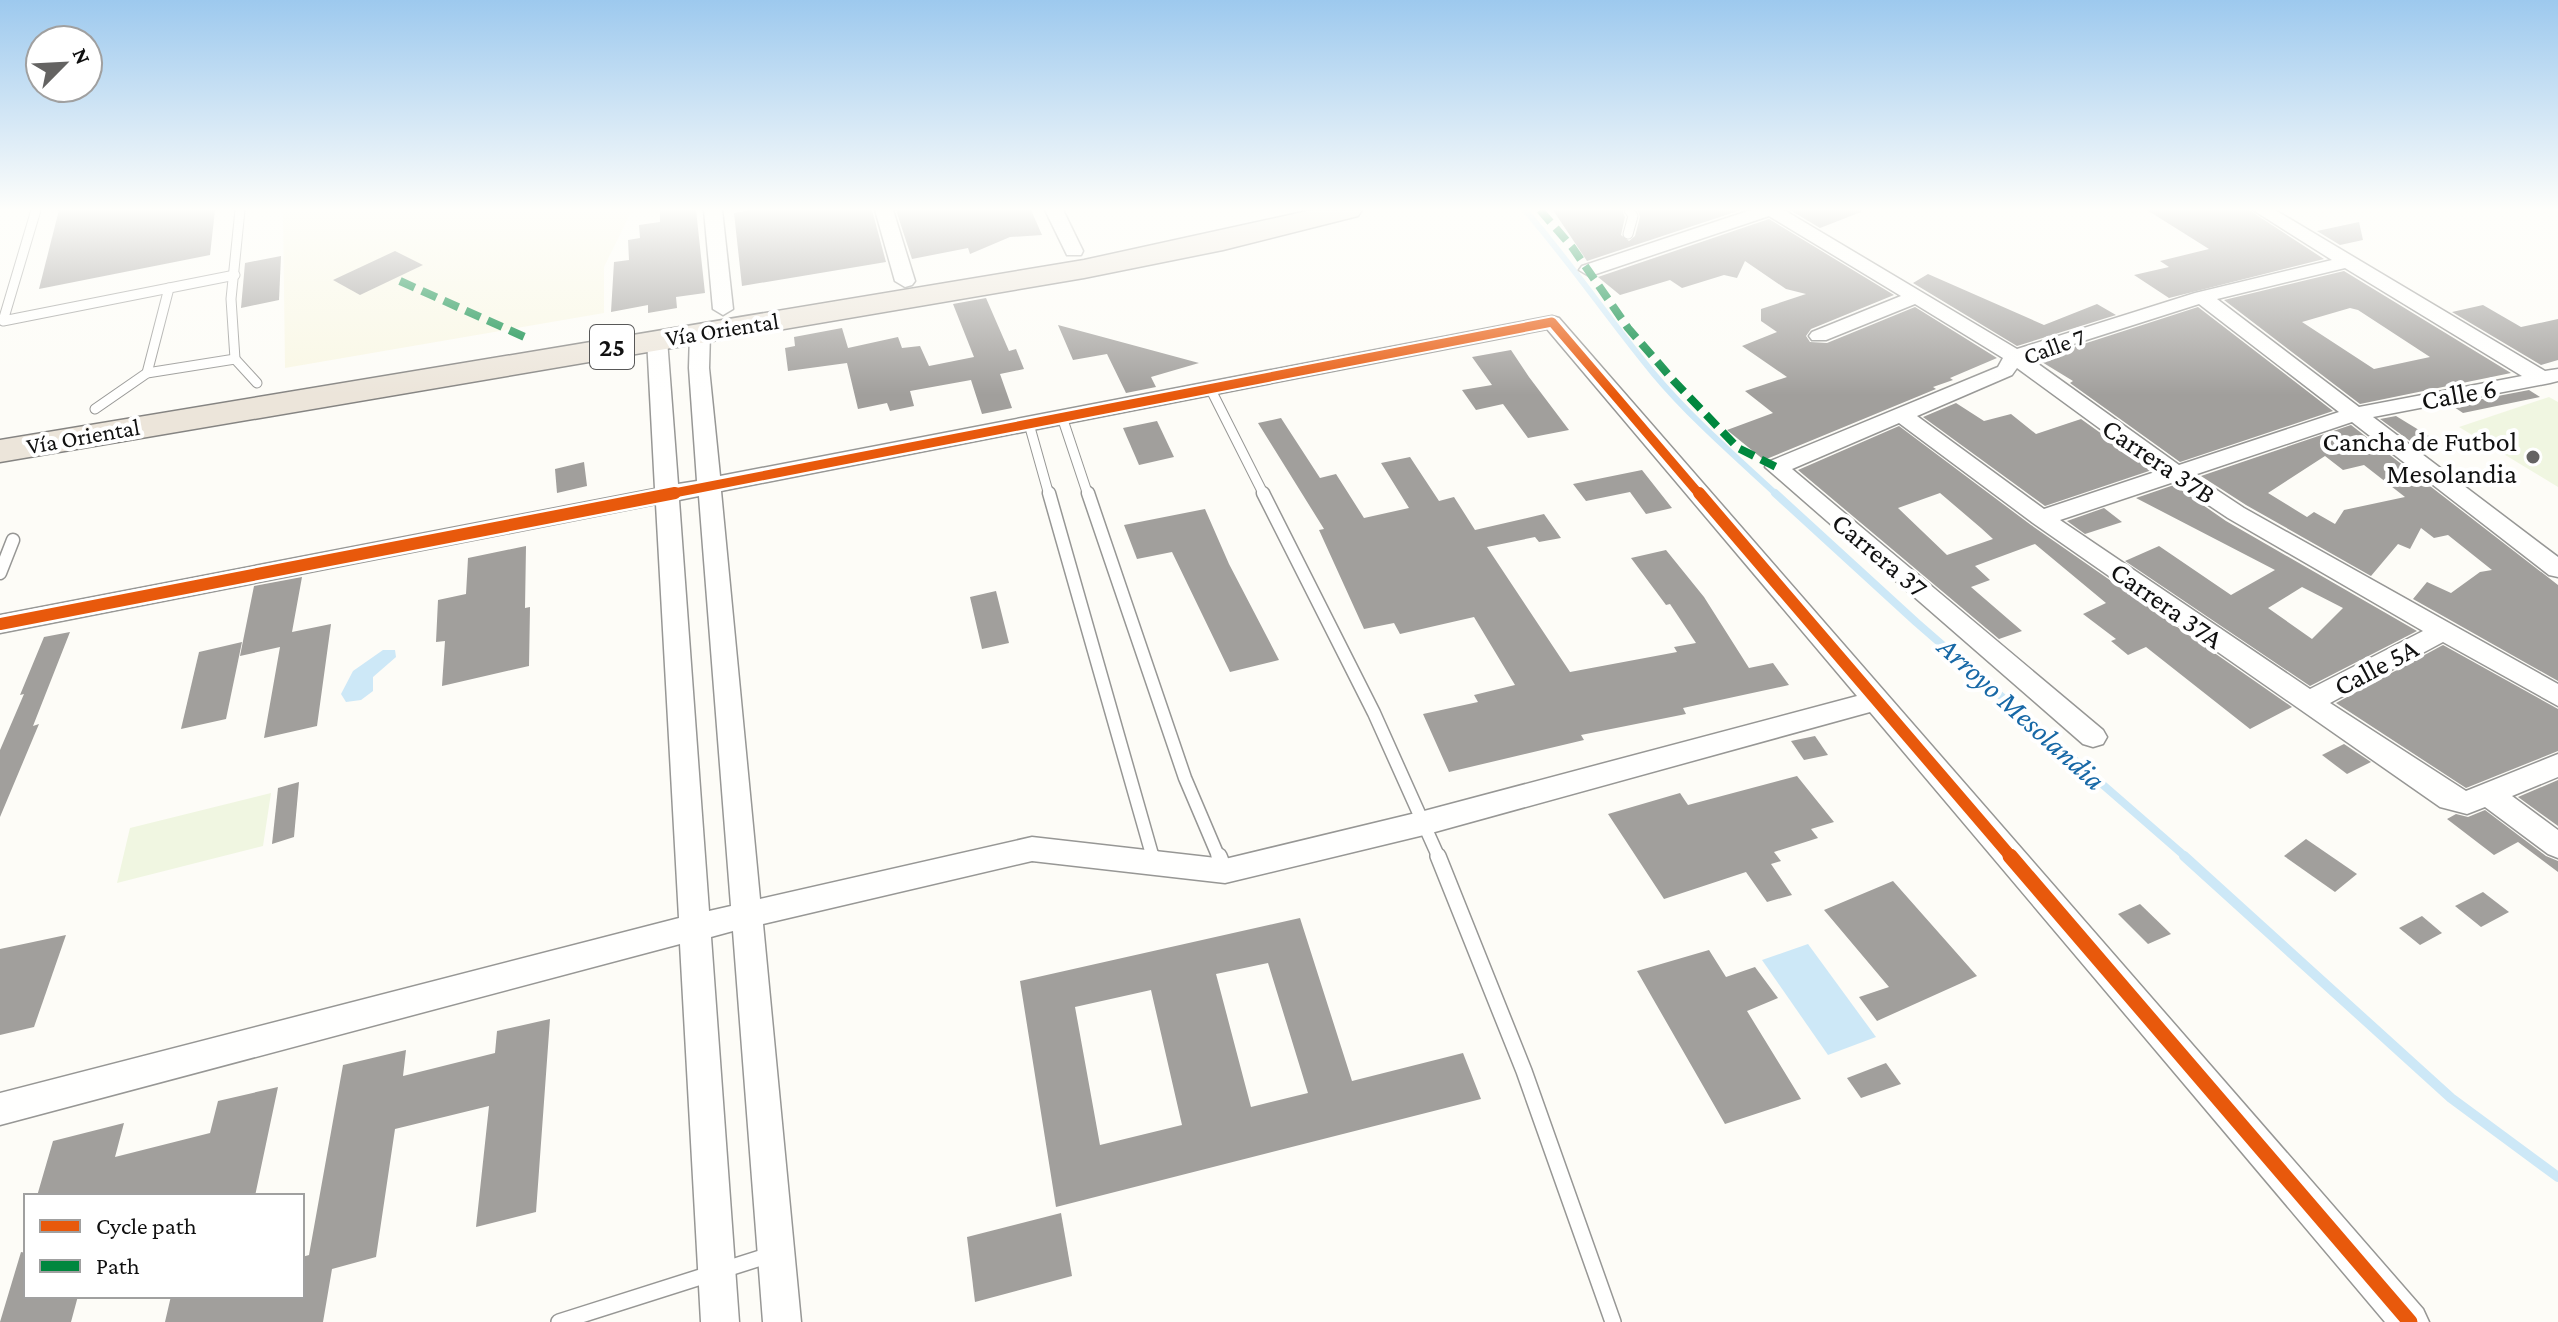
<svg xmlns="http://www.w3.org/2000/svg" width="2558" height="1322" font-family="'Crimson Pro',serif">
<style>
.farmland{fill:#f9f7e4}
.pitch{fill:#f0f6e1}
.water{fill:#cde8f7}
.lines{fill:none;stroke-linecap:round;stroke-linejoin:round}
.stream-far2{stroke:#cde8f7;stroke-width:6}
.stream-far1{stroke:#cde8f7;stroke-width:8}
.stream{stroke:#cde8f7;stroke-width:10}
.building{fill:#a19f9c;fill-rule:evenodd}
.service-far2-casing{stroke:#979795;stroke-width:11}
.service-far1-casing{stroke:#979795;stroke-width:15}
.service-casing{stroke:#979795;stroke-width:18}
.minor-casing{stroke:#979795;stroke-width:3}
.trunk-casing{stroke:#858482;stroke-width:3}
.service-far2{stroke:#fffffe;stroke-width:9}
.service-far1{stroke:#fffffe;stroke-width:12}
.service{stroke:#fffffe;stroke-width:15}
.minor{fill:#fffffe;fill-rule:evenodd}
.trunk{fill:#ece5da;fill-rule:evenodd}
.quiet{stroke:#00873e;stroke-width:8;stroke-dasharray:16 8;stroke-linecap:butt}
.cycleway-far2-casing{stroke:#fff;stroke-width:13}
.cycleway-far1-casing{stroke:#fff;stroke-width:17}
.cycleway-casing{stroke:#fff;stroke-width:20}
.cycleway-far2{stroke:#e8590c;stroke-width:9}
.cycleway-far1{stroke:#e8590c;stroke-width:12}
.cycleway{stroke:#e8590c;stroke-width:15}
.poi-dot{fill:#646362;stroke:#fff;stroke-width:3}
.labels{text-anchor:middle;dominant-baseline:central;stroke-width:8;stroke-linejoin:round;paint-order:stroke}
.far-street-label{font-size:24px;fill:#111;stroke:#fff}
.shield{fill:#fff;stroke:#585858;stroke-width:2}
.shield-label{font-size:26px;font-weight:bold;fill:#111}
.street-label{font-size:28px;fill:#111;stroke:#fff}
.poi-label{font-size:28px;fill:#111;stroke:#fff;text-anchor:end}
.water-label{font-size:30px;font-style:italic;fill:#1768a6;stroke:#fff}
</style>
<rect width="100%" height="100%" fill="#fdfcf7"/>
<polygon class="farmland" points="283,210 632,210 604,267 604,313 285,368"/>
<g class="pitch">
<polygon points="2549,397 2558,402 2558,487 2459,427"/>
<polygon points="271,793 263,846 117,883 130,828"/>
</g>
<g class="water">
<polygon points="383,650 395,650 396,657 373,677 373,691 361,700 346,702 341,694 353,671"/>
<polygon points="1808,944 1876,1037 1828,1055 1762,960"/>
</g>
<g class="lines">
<path class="stream-far2" d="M1525,210C1571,263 1610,321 1654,374C1691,418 1735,456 1777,495"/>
<polyline class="stream-far1" points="1775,493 1916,622 2187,858"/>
<polyline class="stream" points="2184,856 2451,1098 2558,1177"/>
</g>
<g class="building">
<polygon points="59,210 215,210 210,255 39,289"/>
<polygon points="660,210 696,210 705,293 676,297 677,308 648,313 648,305 611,312 614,262 629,260 628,240 640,238 639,225 660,222"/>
<polygon points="752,210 872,210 886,262 742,286 734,213"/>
<polygon points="896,210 1031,210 1042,235 1010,237 970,254 968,248 912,259"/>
<polygon points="1553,210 1622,210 1625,217 1621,235 1629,241 1635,236 1640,217 1638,210 1741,210 1587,261"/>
<polygon points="1790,210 1861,210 1861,212 1820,228"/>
<polygon points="2147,210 2249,210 2324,259 2169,298 2134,275 2169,267 2160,261 2209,249"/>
<polygon points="1769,219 1894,295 1811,329 1806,336 1810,342 1827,343 1915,307 1997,358 1950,378 1953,380 1933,387 1936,389 1764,460 1727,430 1773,413 1745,391 1787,377 1742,346 1777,332 1761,321 1761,309 1806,294 1786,289 1745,261 1737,278 1724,275 1682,288 1670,280 1620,295 1598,277"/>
<polygon points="2359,222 2363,240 2340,245 2317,231"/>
<polygon points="395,251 423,265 360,295 333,280"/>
<polygon points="281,256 279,300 241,308 245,263"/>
<path d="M2344,271L2511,373L2360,404L2224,300ZM2350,308L2358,310L2430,357L2374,369L2302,322Z"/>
<polygon points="1928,274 2044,325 2097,304 2116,315 2017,346 1913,283"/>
<polygon points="986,298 1009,351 1016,349 1024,369 1000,374 1012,408 982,414 971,380 910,391 914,406 890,411 887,403 858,409 847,363 788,371 785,348 795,346 794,337 842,328 848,348 898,337 902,348 920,346 929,366 974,357 953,304"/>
<polygon points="2483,305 2521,327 2558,319 2558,360 2541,365 2452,312"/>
<polygon points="2198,307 2333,411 2180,462 2070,383 2073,381 2037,359"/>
<polygon points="1058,325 1099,336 1199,363 1151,377 1156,387 1126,393 1107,354 1073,360"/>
<polygon points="1511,350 1529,377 1569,430 1528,438 1503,404 1476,410 1462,390 1492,385 1472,357"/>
<polygon points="2529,390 2540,397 2463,413 2451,405"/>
<polygon points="1956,403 1984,421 2011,414 2036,434 2081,419 2152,470 2045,506 1923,417"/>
<polygon points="2396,416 2432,438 2414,444 2380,419"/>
<polygon points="1281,418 1320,478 1336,474 1364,518 1409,508 1381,463 1410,457 1439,501 1454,497 1475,530 1544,514 1561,538 1539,542 1535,537 1487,547 1570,672 1677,652 1674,647 1696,643 1670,604 1666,605 1631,558 1666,550 1704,597 1749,668 1773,663 1789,685 1683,708 1686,714 1581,735 1584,740 1449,772 1423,714 1478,702 1474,695 1515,685 1474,617 1400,634 1394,623 1364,629 1319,530 1324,529 1258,423"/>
<polygon points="1157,421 1174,457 1139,465 1123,428"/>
<path d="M2351,425L2558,585V681L2413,599L2427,582L2451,593L2480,572L2492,570L2448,535L2434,538L2421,528L2410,549L2398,544L2371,576L2246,505L2201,476ZM2325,456L2343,470L2364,465L2405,497L2344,510L2335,524L2314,512L2307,517L2268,493Z"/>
<path d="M1899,426L2031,525L2292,707L2250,729L2146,647L2128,655L2111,641L2116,639L2083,614L2106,603L2035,544L1975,566L1990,580L1971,587L2022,631L1999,639L1798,470ZM1940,493L1981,528L1993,539L1947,555L1898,508Z"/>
<polygon points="584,462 587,486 557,493 555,469"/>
<polygon points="1642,470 1672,508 1646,514 1630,492 1586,501 1573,484"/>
<path d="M2174,485L2226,521L2417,631L2310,686L2125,561L2159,546L2231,595L2275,570L2136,498ZM2302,587L2343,608L2312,639L2268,608Z"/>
<polygon points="2104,508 2122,522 2085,534 2067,521"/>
<polygon points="1205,509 1229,564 1279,660 1230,672 1172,552 1137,559 1124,525"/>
<polygon points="526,546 525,608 530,607 529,666 442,686 445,641 436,642 438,600 466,594 468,558"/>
<polygon points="302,577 292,632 331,624 317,726 264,738 280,647 240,656 254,586"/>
<polygon points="996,591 1009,643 982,649 970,597"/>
<polygon points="70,632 33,726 39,724 0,817 0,750 24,694 20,695 44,637"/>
<polygon points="242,642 226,719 181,729 199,652"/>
<polygon points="2443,645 2558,709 2558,751 2466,788 2336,703"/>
<polygon points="1815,736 1828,755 1804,760 1791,741"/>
<polygon points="2344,744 2371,762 2347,774 2322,755"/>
<polygon points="1797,776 1834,822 1811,829 1818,838 1774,852 1781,861 1771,864 1792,895 1767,902 1746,872 1664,899 1608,814 1680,793 1688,805"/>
<polygon points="2558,780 2558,826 2518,797"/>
<polygon points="299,782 294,837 272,844 278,788"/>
<polygon points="2485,810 2546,856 2558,861 2558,872 2518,842 2494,855 2447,819 2456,814 2468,817"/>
<polygon points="2306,839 2357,874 2335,892 2284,856"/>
<polygon points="1893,881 1977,976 1877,1021 1859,997 1889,987 1824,910"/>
<polygon points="2483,892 2509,912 2481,927 2455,906"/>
<polygon points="2140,904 2171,934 2148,944 2118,914"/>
<polygon points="2422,916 2442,933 2420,945 2399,928"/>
<path d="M1300,918L1352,1081L1463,1053L1481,1099L1056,1207L1020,981ZM1268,963L1308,1093L1251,1107L1216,974ZM1151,990L1182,1125L1100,1145L1075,1007Z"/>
<polygon points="66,935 34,1027 0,1035 0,949"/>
<polygon points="1709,950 1726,977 1755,967 1778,998 1747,1011 1801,1099 1725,1124 1637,971"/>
<polygon points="550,1019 536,1212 476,1227 489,1106 395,1129 376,1257 332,1269 323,1322 165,1322 171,1296 302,1296 302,1257 309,1255 343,1065 406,1050 403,1076 495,1053 497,1031"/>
<polygon points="1886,1063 1901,1084 1861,1098 1847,1078"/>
<polygon points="278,1087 255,1196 37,1196 53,1141 124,1123 115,1157 210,1133 218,1101"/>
<polygon points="1061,1213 1072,1276 975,1302 967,1237"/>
<polygon points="21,1252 26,1253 26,1296 78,1296 71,1322 0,1322"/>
</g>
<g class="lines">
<defs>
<g id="service-far2">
<polyline points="36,210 3,321 235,275"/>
<polyline points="1628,234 1633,216 1629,210"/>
<polyline points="235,359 231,299 240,210"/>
<polyline points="147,373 169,288"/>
<polyline points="1210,388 1264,495"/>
<polyline points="95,409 147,373 235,359 257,383"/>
<polyline points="1062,417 1088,495"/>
<polyline points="1029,424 1049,495"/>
</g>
<g id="service-far1">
<polyline points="1049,493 1153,858"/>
<polyline points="1088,493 1185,778 1219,858"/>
<polyline points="1263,493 1374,713 1439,858"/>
<polyline points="0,573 13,540"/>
</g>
<g id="service">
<polyline points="1152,856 1154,863"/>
<polyline points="1219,856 1225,871"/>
<polyline points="1438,856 1524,1071 1613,1322"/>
<polyline points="559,1322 773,1254"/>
</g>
<g id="minor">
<polygon points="704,210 722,210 733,309 723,315 713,309"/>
<polygon points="875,210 893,210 915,281 912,285 905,287 895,281"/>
<polygon points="1045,210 1063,210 1083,251 1081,255 1067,255"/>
<path d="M1751,210H1784L2017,349L2195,293L2332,260L2253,210H2275L2545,371L2558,369V381L2550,383L2373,417L2558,557V577L2549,575L2352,422L2194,475L2244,508L2558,684V706L2443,642L2330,703L2466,791L2558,754V777L2512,796L2558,830V858L2548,854L2485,807L2467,814L2440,807L2033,523L1899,423L1792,469L2103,730L2107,737L2103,744L2093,747L2083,744L1765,467L1768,462L1998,367L2003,358L1915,304L1826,340H1812L1809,336L1812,332L1901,296L1769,216L1596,274L1589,276L1579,270L1582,266ZM2345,268L2522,376L2359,407L2217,299ZM2199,304L2339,412L2179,465L2030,358ZM2017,368L2158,471L2044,509L1917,416L2012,375ZM2174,482L2228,518L2423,631L2310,689L2060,520Z"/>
<path d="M1552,316L1559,318L2423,1309L2429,1322H2385L1870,712L1424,835L1225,883L1032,861L763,924L801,1322H763L733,931L711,937L739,1322H701L680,944L0,1125V1093L679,918L656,504L0,633V615L655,489L647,339L657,333L667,339L678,484L697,481L689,368L690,333L700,327L710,333L709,368L720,476ZM1547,329L1857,696L1424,811L1225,859L1032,837L760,899L721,491ZM699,496L731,906L709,911L679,500Z"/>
</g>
<polygon id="trunk" points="1312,210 1362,210 1358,216 1223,250 1084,278 0,462 0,440 1084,260"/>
</defs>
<use href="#service-far2" class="service-far2-casing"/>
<use href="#service-far1" class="service-far1-casing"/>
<use href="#service" class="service-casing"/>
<use href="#minor" class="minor-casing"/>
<use href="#trunk" class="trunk-casing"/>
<use href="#service-far2" class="service-far2"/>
<use href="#service-far1" class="service-far1"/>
<use href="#service" class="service"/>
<use href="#minor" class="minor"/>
<use href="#trunk" class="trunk"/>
<g class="quiet">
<polyline points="1540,210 1572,247 1628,328 1673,380 1738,448 1776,467"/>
<polyline points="400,281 529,339"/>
</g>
<defs>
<polyline id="cycleway-far2" points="664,495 1552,322 1700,495"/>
<g id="cycleway-far1">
<polyline points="1699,493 2012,858"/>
<polyline points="0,624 675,493"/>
</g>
<polyline id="cycleway" points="2010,856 2410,1322"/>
</defs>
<use href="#cycleway-far2" class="cycleway-far2-casing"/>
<use href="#cycleway-far1" class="cycleway-far1-casing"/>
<use href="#cycleway" class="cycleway-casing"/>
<use href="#cycleway-far2" class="cycleway-far2"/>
<use href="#cycleway-far1" class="cycleway-far1"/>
<use href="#cycleway" class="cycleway"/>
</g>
<linearGradient id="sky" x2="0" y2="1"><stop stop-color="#9dc9ee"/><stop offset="0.53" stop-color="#fefefb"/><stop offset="1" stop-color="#fefefb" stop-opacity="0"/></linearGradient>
<rect width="2558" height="395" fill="url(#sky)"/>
<circle class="poi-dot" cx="2533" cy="457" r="8"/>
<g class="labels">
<g class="far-street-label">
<text transform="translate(722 329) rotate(-9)">Vía Oriental</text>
<text transform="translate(2054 346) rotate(-20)">Calle 7</text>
<text transform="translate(83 436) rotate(-10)">Vía Oriental</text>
</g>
<rect class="shield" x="590" y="325" width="44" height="44" rx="6"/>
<g class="shield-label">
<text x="612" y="347">25</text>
</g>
<g class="street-label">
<text transform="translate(2459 394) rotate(-10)">Calle 6</text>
<text transform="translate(2159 461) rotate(34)">Carrera 37B</text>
<text transform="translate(1880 555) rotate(40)">Carrera 37</text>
<text transform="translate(2167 605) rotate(35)">Carrera 37A</text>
<text transform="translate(2376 667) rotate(-28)">Calle 5A</text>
</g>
<g class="poi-label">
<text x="2517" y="441">Cancha de Futbol<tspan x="2517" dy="32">Mesolandia</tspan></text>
</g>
<g class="water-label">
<text transform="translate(2022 713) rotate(42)">Arroyo Mesolandia</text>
</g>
</g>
<rect x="24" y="1194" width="280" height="104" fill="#ffffff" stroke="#a0a0a0" stroke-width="2"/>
<rect x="40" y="1220" width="40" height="12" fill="#e8590c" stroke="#a0a0a0" stroke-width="2"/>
<text x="96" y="1234" font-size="24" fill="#111111">Cycle path</text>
<rect x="40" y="1260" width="40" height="12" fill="#00873e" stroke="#a0a0a0" stroke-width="2"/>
<text x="96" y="1274" font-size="24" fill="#111111">Path</text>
<g transform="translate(64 64) rotate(66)"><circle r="38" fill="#ffffff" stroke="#a0a0a0" stroke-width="2"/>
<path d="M0-6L14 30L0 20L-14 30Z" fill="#646362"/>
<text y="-12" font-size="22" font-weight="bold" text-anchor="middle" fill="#111111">N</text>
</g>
</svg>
